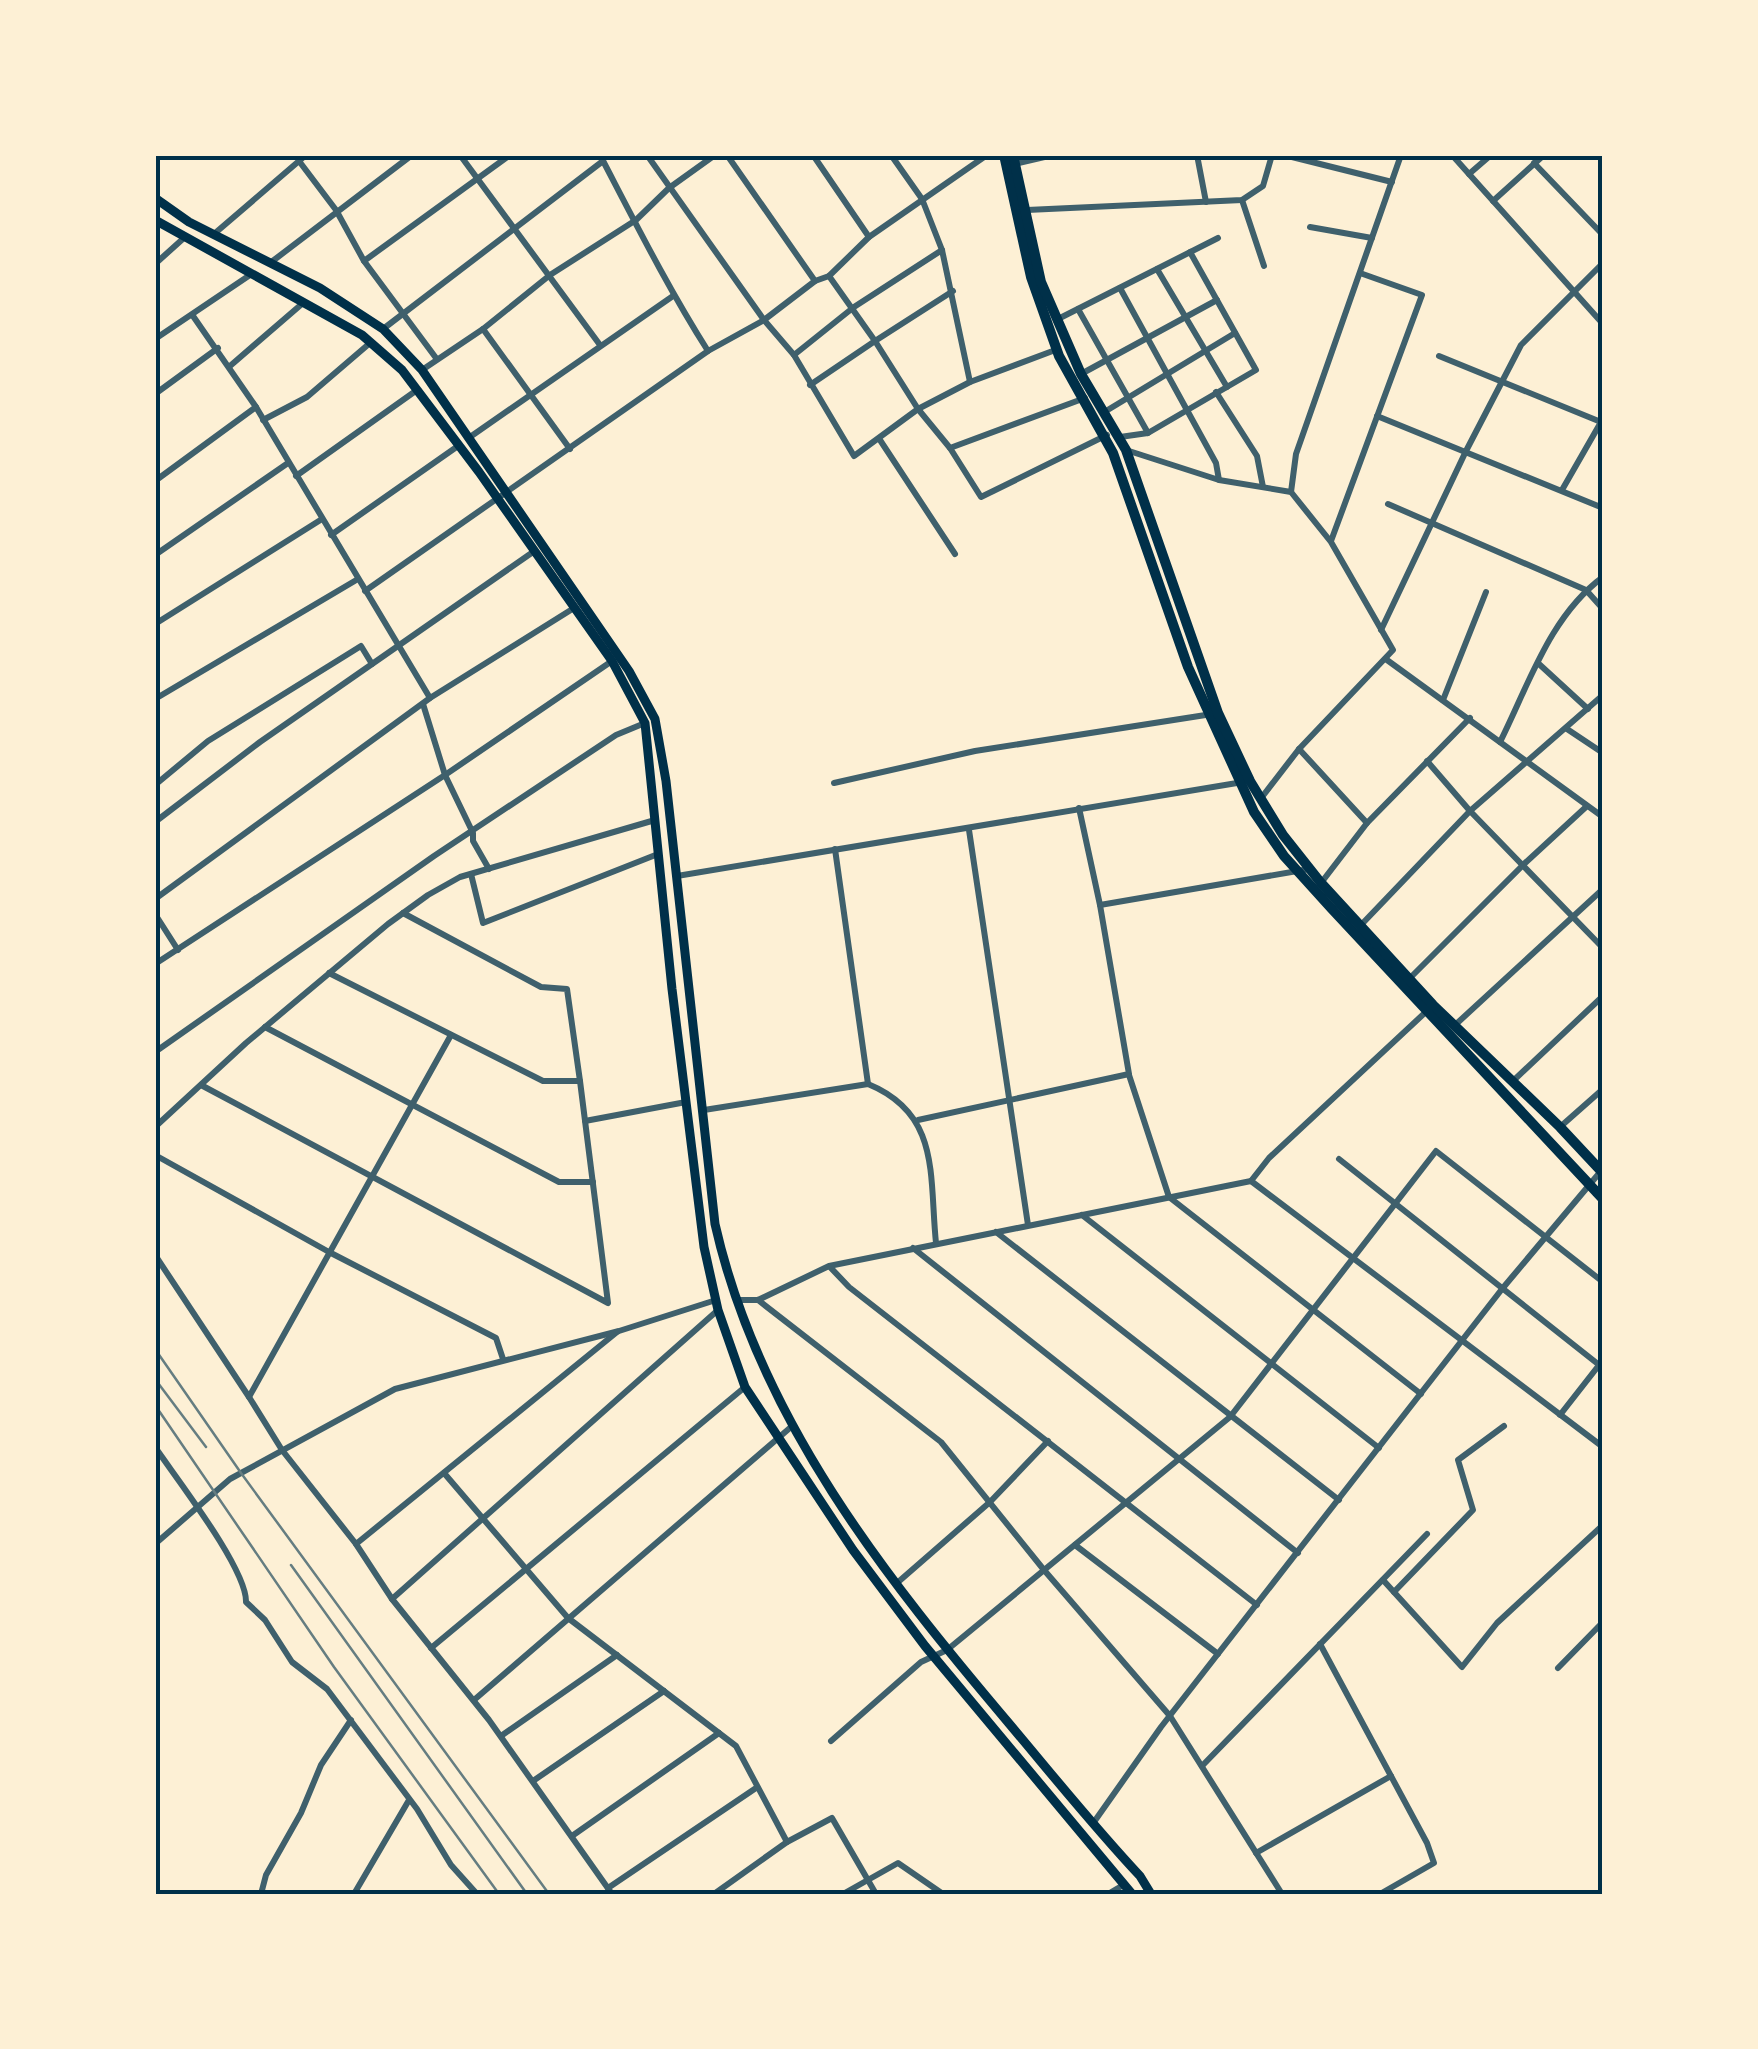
<svg xmlns="http://www.w3.org/2000/svg" width="1758" height="2049" font-family="Rubik,sans-serif">
<style>
.lines{fill:none;stroke-linecap:round;stroke-linejoin:round}
.minor{stroke:#3f606c;stroke-width:6}
.secondary{stroke:#003049;stroke-width:9}
.primary{stroke:#003049;stroke-width:10}
.rail{stroke:#657d81;stroke-width:2.5}
.neatline{fill:none;stroke:#003049;stroke-width:4}
</style>
<rect width="100%" height="100%" fill="#fdf0d5"/>
<g class="lines">
<g class="minor">
<polyline points="460,155 600,345"/>
<path d="M600,155C635,222 668,288 708,351"/>
<polyline points="647,155 764,320 794,355 854,456 918,409 970,382 1058,349"/>
<polyline points="727,155 815,281"/>
<polyline points="813,155 869,237"/>
<polyline points="891,155 922,199 942,250 970,382"/>
<polyline points="1197,155 1206,202"/>
<polyline points="1284,155 1392,182"/>
<polyline points="1452,155 1603,324"/>
<polyline points="299,161 336,210 364,261 436,358"/>
<polyline points="1534,163 1603,235"/>
<polyline points="1015,164 1053,155"/>
<polyline points="1469,174 1491,155"/>
<polyline points="1242,200 1264,266"/>
<polyline points="1493,201 1544,155"/>
<polyline points="1027,210 1242,200 1263,186 1272,155"/>
<polyline points="1310,227 1372,238"/>
<polyline points="214,234 306,155"/>
<polyline points="364,261 510,155"/>
<polyline points="270,263 412,155"/>
<polyline points="155,264 185,237"/>
<polyline points="1157,269 1227,387"/>
<polyline points="829,276 875,341 953,291"/>
<polyline points="1120,288 1216,463 1219,480 1126,450"/>
<polyline points="1078,309 1148,433"/>
<polyline points="193,316 256,407 430,698"/>
<polyline points="1058,319 1218,238"/>
<polyline points="383,329 603,161"/>
<polyline points="483,329 570,449"/>
<polyline points="155,339 250,275"/>
<polyline points="794,355 854,307 942,250"/>
<polyline points="1439,356 1601,422 1562,490"/>
<polyline points="230,366 303,303"/>
<polyline points="422,370 483,329 550,275 636,220 669,188 715,155"/>
<polyline points="1081,374 1217,300"/>
<polyline points="810,385 875,341 918,409 950,448 1085,398"/>
<polyline points="1216,392 1257,456 1263,487"/>
<polyline points="155,394 218,348"/>
<polyline points="1106,411 1235,333"/>
<polyline points="1377,416 1603,508"/>
<polyline points="263,420 307,397 370,343"/>
<polyline points="470,437 673,296"/>
<polyline points="1120,437 1148,433 1256,370 1190,252"/>
<polyline points="880,440 955,554"/>
<polyline points="950,448 981,497 1107,435"/>
<polyline points="296,476 417,390"/>
<polyline points="1219,480 1291,492 1331,542 1393,650 1299,749 1262,797"/>
<polyline points="155,481 256,407"/>
<polyline points="1291,492 1296,454 1401,155"/>
<polyline points="1388,504 1586,590 1603,609"/>
<polyline points="331,535 458,446"/>
<polyline points="1331,541 1422,295 1360,273"/>
<polyline points="155,555 288,463"/>
<polyline points="365,591 708,351 764,320 815,281 829,276 869,237 987,155"/>
<polyline points="155,624 322,519"/>
<polyline points="1381,630 1466,451 1521,345 1603,263"/>
<polyline points="1387,660 1603,817"/>
<polyline points="1539,664 1588,709"/>
<polyline points="155,699 358,579"/>
<polyline points="1443,700 1486,592"/>
<polyline points="423,704 445,775 473,833 473,841 489,869"/>
<polyline points="1567,729 1603,753"/>
<path d="M1500,742C1529,684 1550,616 1603,577"/>
<polyline points="1299,749 1367,823"/>
<polyline points="1427,761 1470,811 1603,948"/>
<polyline points="834,783 975,751 1212,714"/>
<polyline points="155,785 208,741 361,646 372,664"/>
<polyline points="1079,808 1100,905"/>
<polyline points="155,822 260,742 533,552"/>
<polyline points="969,830 1028,1225"/>
<polyline points="835,849 868,1084"/>
<polyline points="471,874 483,923 658,854"/>
<polyline points="677,876 1243,782"/>
<polyline points="1321,883 1367,823 1470,718"/>
<polyline points="155,899 430,698 574,608"/>
<polyline points="155,914 178,950"/>
<polyline points="1361,925 1470,811 1603,695"/>
<polyline points="155,964 445,775 612,661"/>
<polyline points="329,973 543,1081 580,1081 567,989 541,987 403,913"/>
<polyline points="1410,978 1524,864 1587,806"/>
<polyline points="1454,1026 1603,889"/>
<polyline points="265,1027 559,1182 593,1182"/>
<polyline points="155,1052 434,856 616,735 645,723"/>
<polyline points="1129,1075 1169,1197 1421,1394"/>
<polyline points="1513,1081 1603,996"/>
<polyline points="201,1085 608,1303 580,1081"/>
<path d="M704,1110L868,1084C941,1114 929,1176 936,1243"/>
<polyline points="918,1120 1129,1074 1100,905 1309,869"/>
<polyline points="585,1121 686,1102"/>
<polyline points="155,1127 246,1043 388,924 428,895 460,877 655,820"/>
<polyline points="1560,1127 1603,1089"/>
<polyline points="155,1155 329,1252 496,1338 503,1359"/>
<polyline points="1339,1159 1603,1368"/>
<polyline points="1251,1181 1603,1447"/>
<polyline points="1082,1215 1379,1448"/>
<polyline points="996,1232 1339,1500"/>
<polyline points="913,1248 1298,1553"/>
<polyline points="155,1255 249,1397 451,1035"/>
<polyline points="830,1267 849,1287 1257,1605"/>
<polyline points="737,1300 758,1300 829,1266 1251,1181 1269,1158 1429,1009"/>
<polyline points="758,1300 941,1442 1044,1570 1170,1716 1282,1894"/>
<polyline points="249,1397 282,1450 356,1544 617,1332"/>
<polyline points="1560,1415 1603,1360"/>
<path d="M155,1447C176,1478 247,1569 246,1602L265,1620L292,1662L327,1689L417,1809L451,1865L477,1894"/>
<polyline points="444,1473 568,1618 736,1746 787,1842 832,1818 876,1894"/>
<polyline points="155,1544 230,1479 395,1389 619,1331 716,1300"/>
<polyline points="356,1544 392,1599 489,1720 612,1894"/>
<polyline points="1075,1545 1218,1654"/>
<polyline points="1383,1580 1462,1667 1497,1623 1603,1525"/>
<polyline points="897,1583 990,1502 1048,1441"/>
<polyline points="1394,1592 1473,1510 1458,1460 1504,1426"/>
<polyline points="392,1599 718,1310"/>
<polyline points="1320,1644 1427,1843 1434,1863 1380,1894"/>
<polyline points="431,1648 745,1387"/>
<polyline points="1558,1668 1603,1622"/>
<polyline points="474,1700 791,1427"/>
<polyline points="501,1736 617,1655"/>
<polyline points="831,1741 921,1662 947,1650 1230,1417 1436,1151 1603,1282"/>
<polyline points="1202,1766 1427,1534"/>
<polyline points="533,1781 664,1691"/>
<polyline points="1094,1822 1161,1727 1502,1289 1601,1171"/>
<polyline points="572,1836 719,1733"/>
<polyline points="1256,1853 1391,1776"/>
<polyline points="608,1888 756,1788"/>
<polyline points="261,1894 266,1875 301,1813 321,1765 351,1720"/>
<polyline points="354,1894 409,1800"/>
<polyline points="714,1894 787,1842"/>
<polyline points="843,1894 898,1863 943,1894"/>
<polyline points="1108,1894 1125,1884"/>
</g>
<g class="secondary">
<path d="M155,198L189,222L320,288L383,329L422,370L629,671L655,719L666,781L715,1224C759,1419 885,1577 1012,1727C1054,1777 1095,1828 1140,1876L1151,1894"/>
<polyline points="155,220 362,335 402,370 479,472 612,661 645,723 672,989 704,1247 718,1310 745,1387 853,1550 925,1646 1132,1894"/>
</g>
<g class="primary">
<polyline points="1004,155 1031,277 1059,356 1113,453 1188,667 1254,812 1284,856 1331,908 1603,1199"/>
<polyline points="1013,155 1041,282 1081,374 1126,450 1218,713 1250,781 1283,835 1321,883 1433,1005 1560,1127 1603,1173"/>
</g>
<g class="rail">
<polyline points="155,1349 241,1473 549,1894"/>
<polyline points="155,1379 206,1447"/>
<polyline points="155,1405 334,1667 499,1894"/>
<polyline points="291,1565 527,1894"/>
</g>
</g>
<rect width="1758" height="2049" fill="none" stroke="#fdf0d5" stroke-width="315"/>
<rect x="158" y="158" width="1442" height="1734" class="neatline"/>
</svg>
